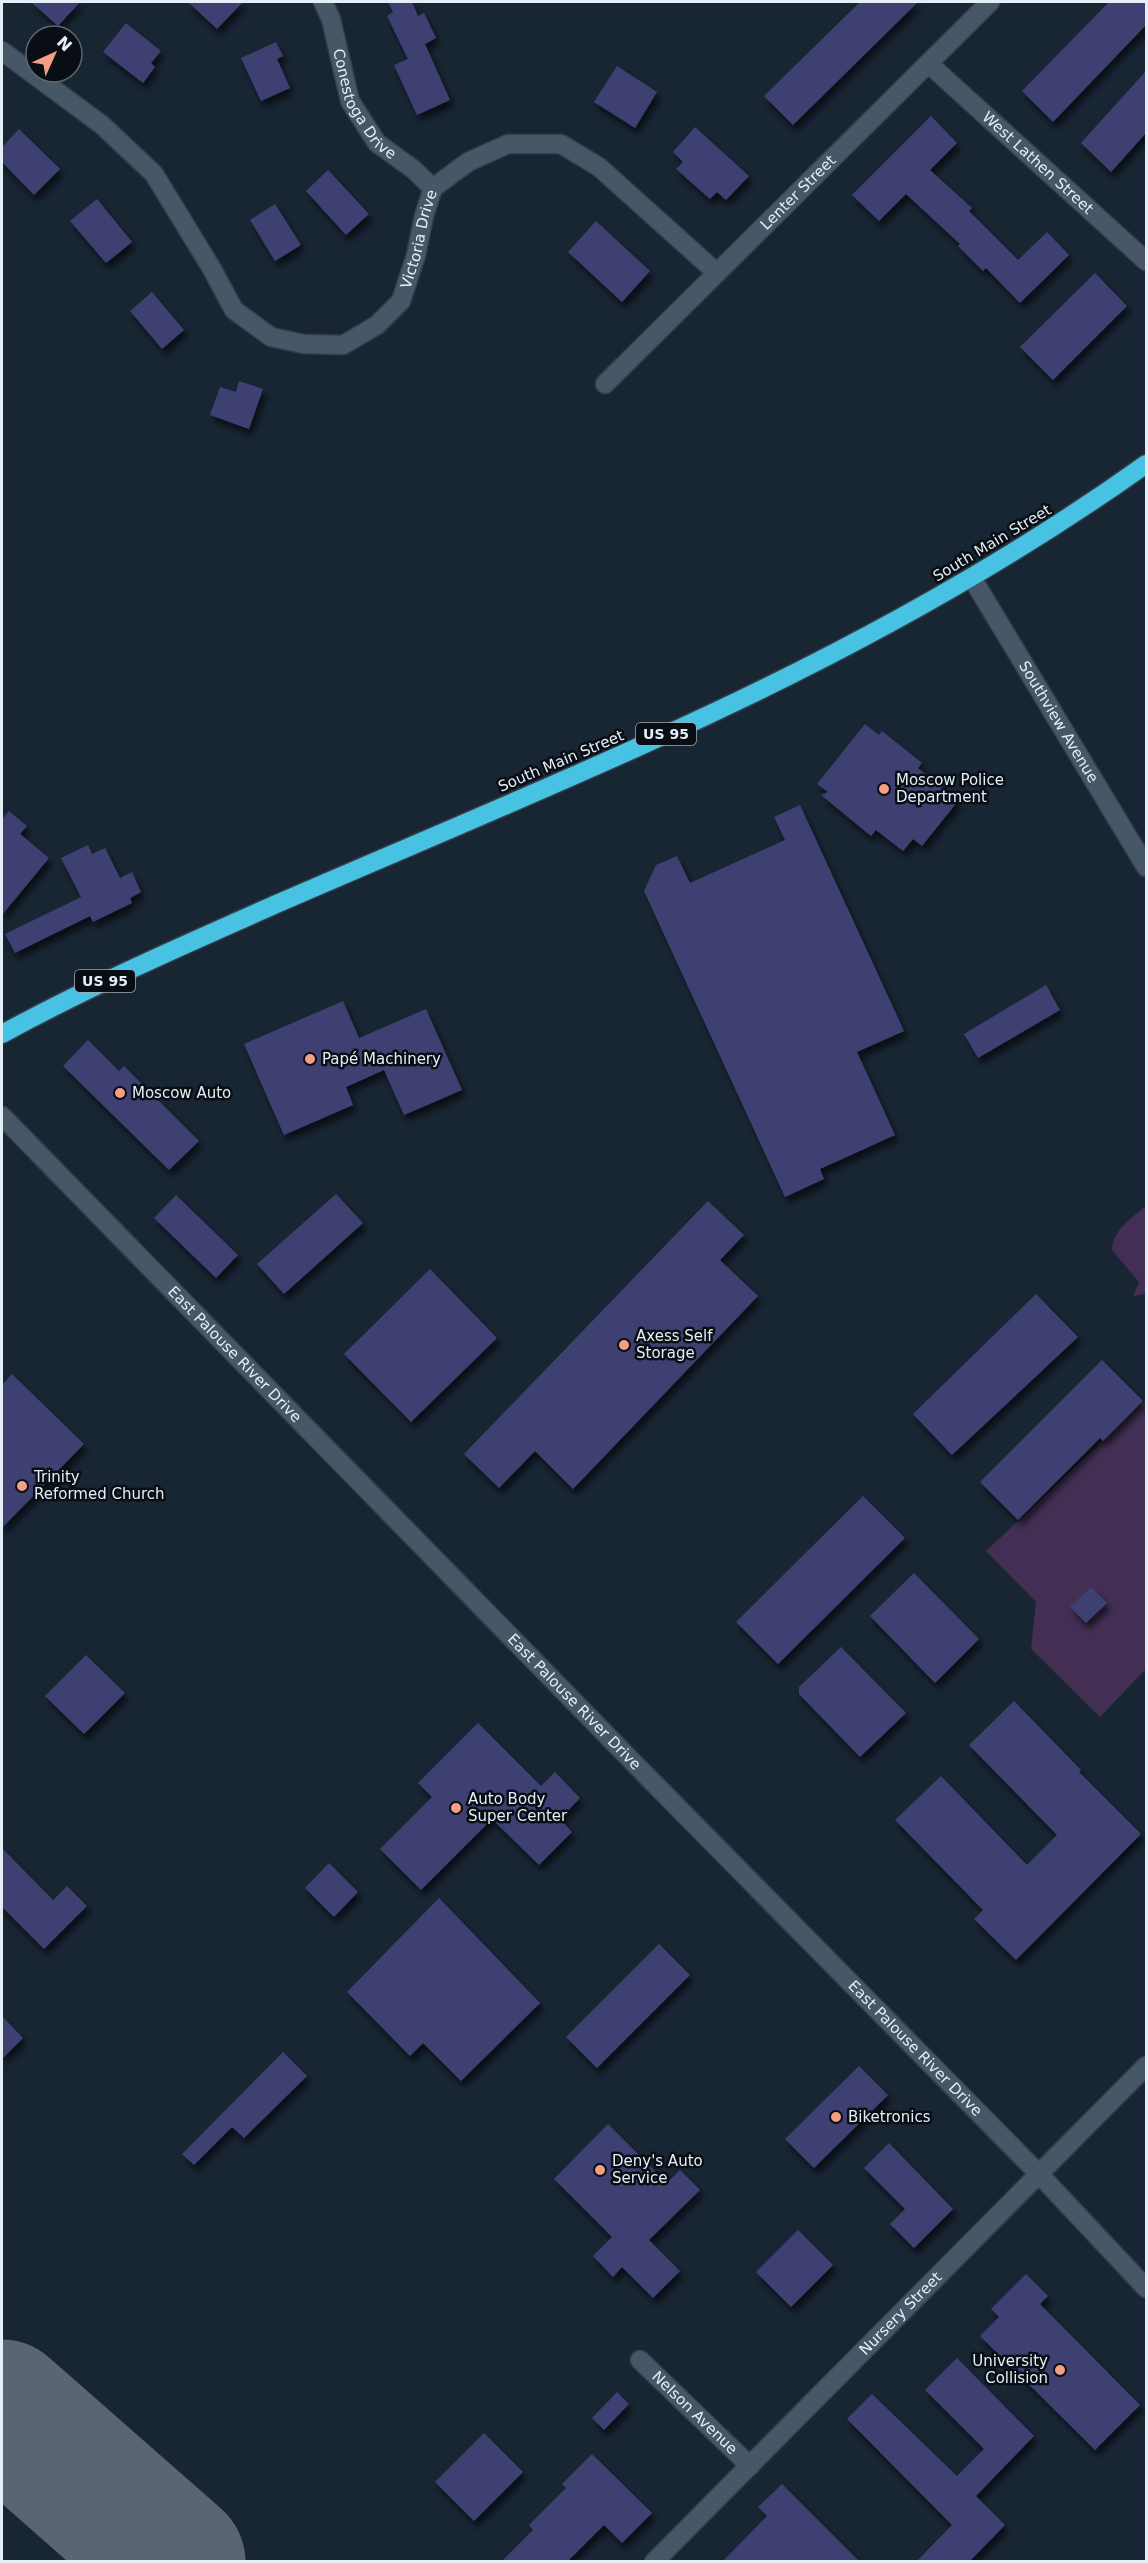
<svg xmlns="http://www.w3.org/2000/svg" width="1148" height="2563" font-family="'DejaVu Sans',sans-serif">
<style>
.green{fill:#422f53}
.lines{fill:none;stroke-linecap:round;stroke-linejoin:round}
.runway{stroke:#596572;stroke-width:141}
.building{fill:#3d4171;filter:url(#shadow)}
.street-casing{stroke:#343f4b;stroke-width:21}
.highway-casing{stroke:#343f4b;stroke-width:21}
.street{stroke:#485767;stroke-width:18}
.highway{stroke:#48c2e2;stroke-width:18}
.poi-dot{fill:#f39f86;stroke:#080e14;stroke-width:2}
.labels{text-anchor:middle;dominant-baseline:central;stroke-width:5;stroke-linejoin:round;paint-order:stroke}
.shield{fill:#080e14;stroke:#a2abb3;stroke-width:1.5}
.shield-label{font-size:14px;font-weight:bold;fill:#e4eef7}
.street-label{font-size:15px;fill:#e4eef7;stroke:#080e14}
.poi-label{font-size:15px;fill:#e4eef7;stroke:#080e14;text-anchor:start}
</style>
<defs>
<filter id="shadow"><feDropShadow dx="3.5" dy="6" stdDeviation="3" flood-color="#0009"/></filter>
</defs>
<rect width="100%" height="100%" fill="#182533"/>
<g class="green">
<path d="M1146,1206V1294L1133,1296L1139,1282L1112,1250C1113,1229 1132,1218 1146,1206Z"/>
<polygon points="1146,1400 1146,1669 1100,1717 1031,1649 1036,1602 986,1551"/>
</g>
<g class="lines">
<polyline class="runway" points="2,2410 175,2562"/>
</g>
<g class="building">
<polygon points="31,2 80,2 58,26"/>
<polygon points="188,2 243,2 217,29"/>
<polygon points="388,2 412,2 418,16 424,13 436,38 425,44 450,100 417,115 394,65 408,59 387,16 393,12"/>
<polygon points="860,2 918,2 793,125 764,96"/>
<polygon points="1109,2 1146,2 1146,25 1053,122 1022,91"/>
<polygon points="126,23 161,51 151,63 155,67 143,83 103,52"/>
<polygon points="276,42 283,56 277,59 290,88 261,101 241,58"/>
<polygon points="617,66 657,92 635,128 594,102"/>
<polygon points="1146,71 1146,133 1111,172 1081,143"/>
<polygon points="931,116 957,143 930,170 972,208 969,211 1018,260 1047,232 1069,255 1020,303 986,268 983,271 958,246 960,244 906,194 879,221 852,195"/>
<polygon points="695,127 749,176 726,200 717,192 710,199 676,169 683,162 673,152"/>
<polygon points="19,129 60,169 34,195 2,162 2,147"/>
<polygon points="328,170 369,214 346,235 306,191"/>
<polygon points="97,199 132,242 106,263 70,221"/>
<polygon points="275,204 301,245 275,261 250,220"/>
<polygon points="596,221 650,271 622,302 568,252"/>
<polygon points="1095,273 1127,306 1053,380 1020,347"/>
<polygon points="152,292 184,330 162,349 130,311"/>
<polygon points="239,381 263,389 249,429 210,415 220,387 236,392"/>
<polygon points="865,724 879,735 882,731 922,763 918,768 958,801 922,846 913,839 903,851 876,830 871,836 821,795 828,792 817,784"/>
<polygon points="800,805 904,1031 857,1052 895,1135 820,1169 824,1179 785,1197 644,891 656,865 677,856 690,883 785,840 774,817"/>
<polygon points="9,811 27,826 20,834 49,858 2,915 2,819"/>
<polygon points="88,845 92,854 105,848 120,878 132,872 141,892 130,898 132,903 93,922 90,916 15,953 5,934 81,897 61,858"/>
<polygon points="1046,985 1060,1010 978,1058 964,1034"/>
<polygon points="343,1001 359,1038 426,1009 462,1090 404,1115 384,1070 346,1087 353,1105 284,1135 244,1044"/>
<polygon points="88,1040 119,1071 124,1066 199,1141 169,1170 63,1066"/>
<polygon points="336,1194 363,1223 284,1294 257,1264"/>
<polygon points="176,1195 238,1255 216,1278 154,1218"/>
<polygon points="708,1201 744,1235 720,1260 758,1296 573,1489 535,1451 499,1488 464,1454"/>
<polygon points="430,1269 497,1338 411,1422 344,1354"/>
<polygon points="1036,1294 1078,1337 952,1455 913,1414"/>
<polygon points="1102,1360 1143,1401 1103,1441 1100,1438 1018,1520 980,1482"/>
<polygon points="12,1374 84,1444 2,1528 2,1385"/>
<polygon points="863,1496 905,1538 778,1664 736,1622"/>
<polygon points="914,1573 979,1639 935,1683 870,1616"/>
<polygon points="1091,1587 1107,1603 1086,1623 1070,1607"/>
<polygon points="841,1647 906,1713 860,1757 799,1694 799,1687"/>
<polygon points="86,1655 125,1693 84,1734 45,1696"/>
<polygon points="1014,1701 1081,1770 1079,1772 1141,1834 1016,1960 974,1919 983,1910 895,1820 941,1776 1027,1865 1057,1835 969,1745"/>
<polygon points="478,1723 541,1786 555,1772 580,1798 560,1819 572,1832 539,1865 492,1819 421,1890 380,1849 432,1797 418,1783"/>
<polygon points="2,1848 53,1900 67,1886 87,1906 44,1949 2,1907"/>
<polygon points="329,1863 358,1892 334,1917 305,1888"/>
<polygon points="439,1898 540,2003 461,2081 423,2043 410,2056 347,1992"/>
<polygon points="659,1944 690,1975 597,2068 566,2037"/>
<polygon points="2,2016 23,2038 2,2059"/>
<polygon points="283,2052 307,2076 244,2138 232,2127 194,2165 182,2154"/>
<polygon points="859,2066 888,2095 814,2168 785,2139"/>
<polygon points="608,2124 667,2183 680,2170 700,2190 649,2240 680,2271 653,2298 622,2267 613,2277 593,2256 612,2237 554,2179"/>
<polygon points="889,2143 953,2209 914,2248 890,2224 905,2209 864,2168"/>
<polygon points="798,2230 833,2265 791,2307 756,2272"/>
<polygon points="1026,2274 1048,2296 1040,2304 1140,2405 1095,2450 980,2336 999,2317 991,2309"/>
<polygon points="957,2358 1034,2436 976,2496 1005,2525 969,2562 916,2562 952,2525 847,2419 872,2394 957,2476 984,2449 925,2390"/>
<polygon points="617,2392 629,2404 604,2430 592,2418"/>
<polygon points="484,2433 523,2472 474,2521 435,2482"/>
<polygon points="592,2454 652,2513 622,2543 604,2525 567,2562 501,2562 533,2530 529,2525 566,2488 562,2484"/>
<polygon points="782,2484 860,2562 722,2562 767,2516 758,2507"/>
</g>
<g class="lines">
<defs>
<g id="street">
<path id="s1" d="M323,2L331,19L350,101L377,143L413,169L433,188"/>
<path id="s2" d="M2,51L102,125L154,174L212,269L234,310L271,337L304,344L343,345L377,325L401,301L416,255L424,216L433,188L468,162L508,144H561L599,167L717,273"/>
<path id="s3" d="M929,64L1146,261"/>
<path id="s4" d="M605,384L990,2"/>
<path id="s5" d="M972,578L1146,867"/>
<path id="s6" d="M2,1116L631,1760L1039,2174L1146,2288"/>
<path id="s7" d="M640,2360L750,2466"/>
<path id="s8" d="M654,2562L1146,2066"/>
</g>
<path id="highway" d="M2,1034C92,985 186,944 281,902C403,849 526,798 647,743C821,665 991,575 1146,464"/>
</defs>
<use href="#street" class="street-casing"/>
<use href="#highway" class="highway-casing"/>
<use href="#street" class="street"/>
<use href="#highway" class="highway"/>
</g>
<g class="poi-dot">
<circle cx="884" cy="789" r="6"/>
<circle cx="310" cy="1059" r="6"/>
<circle cx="120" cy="1093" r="6"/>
<circle cx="624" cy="1345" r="6"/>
<circle cx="22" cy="1486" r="6"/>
<circle cx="456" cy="1808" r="6"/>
<circle cx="836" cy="2117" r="6"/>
<circle cx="600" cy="2170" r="6"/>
<circle cx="1060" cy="2370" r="6"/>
</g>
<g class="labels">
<g class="shield">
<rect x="636" y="723" width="60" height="22" rx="4.5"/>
<rect x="75" y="970" width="60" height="22" rx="4.5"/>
</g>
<g class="shield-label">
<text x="666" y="734">US 95</text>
<text x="105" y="981">US 95</text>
</g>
<g class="street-label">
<text stroke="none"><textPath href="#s1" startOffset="112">Conestoga Drive</textPath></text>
<text stroke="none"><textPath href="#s3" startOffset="147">West Lathen Street</textPath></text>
<text stroke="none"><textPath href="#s4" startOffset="272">Lenter Street</textPath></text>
<text stroke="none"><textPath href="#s2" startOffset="610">Victoria Drive</textPath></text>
<text transform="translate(992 543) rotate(-31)">South Main Street</text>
<text stroke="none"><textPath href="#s5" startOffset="168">Southview Avenue</textPath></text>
<text transform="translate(561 761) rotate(-23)">South Main Street</text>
<text stroke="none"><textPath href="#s6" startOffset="333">East Palouse River Drive</textPath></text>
<text stroke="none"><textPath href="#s6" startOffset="819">East Palouse River Drive</textPath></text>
<text stroke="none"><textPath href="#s6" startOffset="1305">East Palouse River Drive</textPath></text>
<text stroke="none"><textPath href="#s8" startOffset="350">Nursery Street</textPath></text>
<text stroke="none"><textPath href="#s7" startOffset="76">Nelson Avenue</textPath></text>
</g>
<g class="poi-label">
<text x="896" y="780">Moscow Police<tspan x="896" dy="17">Department</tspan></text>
<text x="322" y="1059">Papé Machinery</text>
<text x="132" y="1093">Moscow Auto</text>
<text x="636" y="1336">Axess Self<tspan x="636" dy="17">Storage</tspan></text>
<text x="34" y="1477">Trinity<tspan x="34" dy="17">Reformed Church</tspan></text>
<text x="468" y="1799">Auto Body<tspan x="468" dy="17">Super Center</tspan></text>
<text x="848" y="2117">Biketronics</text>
<text x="612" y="2161">Deny's Auto<tspan x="612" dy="17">Service</tspan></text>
<text x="1048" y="2361" text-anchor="end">University<tspan x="1048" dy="17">Collision</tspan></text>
</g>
</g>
<rect width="1148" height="2563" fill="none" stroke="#e4eef7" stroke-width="6"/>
<g transform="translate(54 54) rotate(45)"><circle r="28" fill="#080e14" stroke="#60686f" stroke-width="1.5"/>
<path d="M0-4.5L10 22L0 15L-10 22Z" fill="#f39f86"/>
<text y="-9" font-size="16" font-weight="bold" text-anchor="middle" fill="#e4eef7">N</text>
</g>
</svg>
